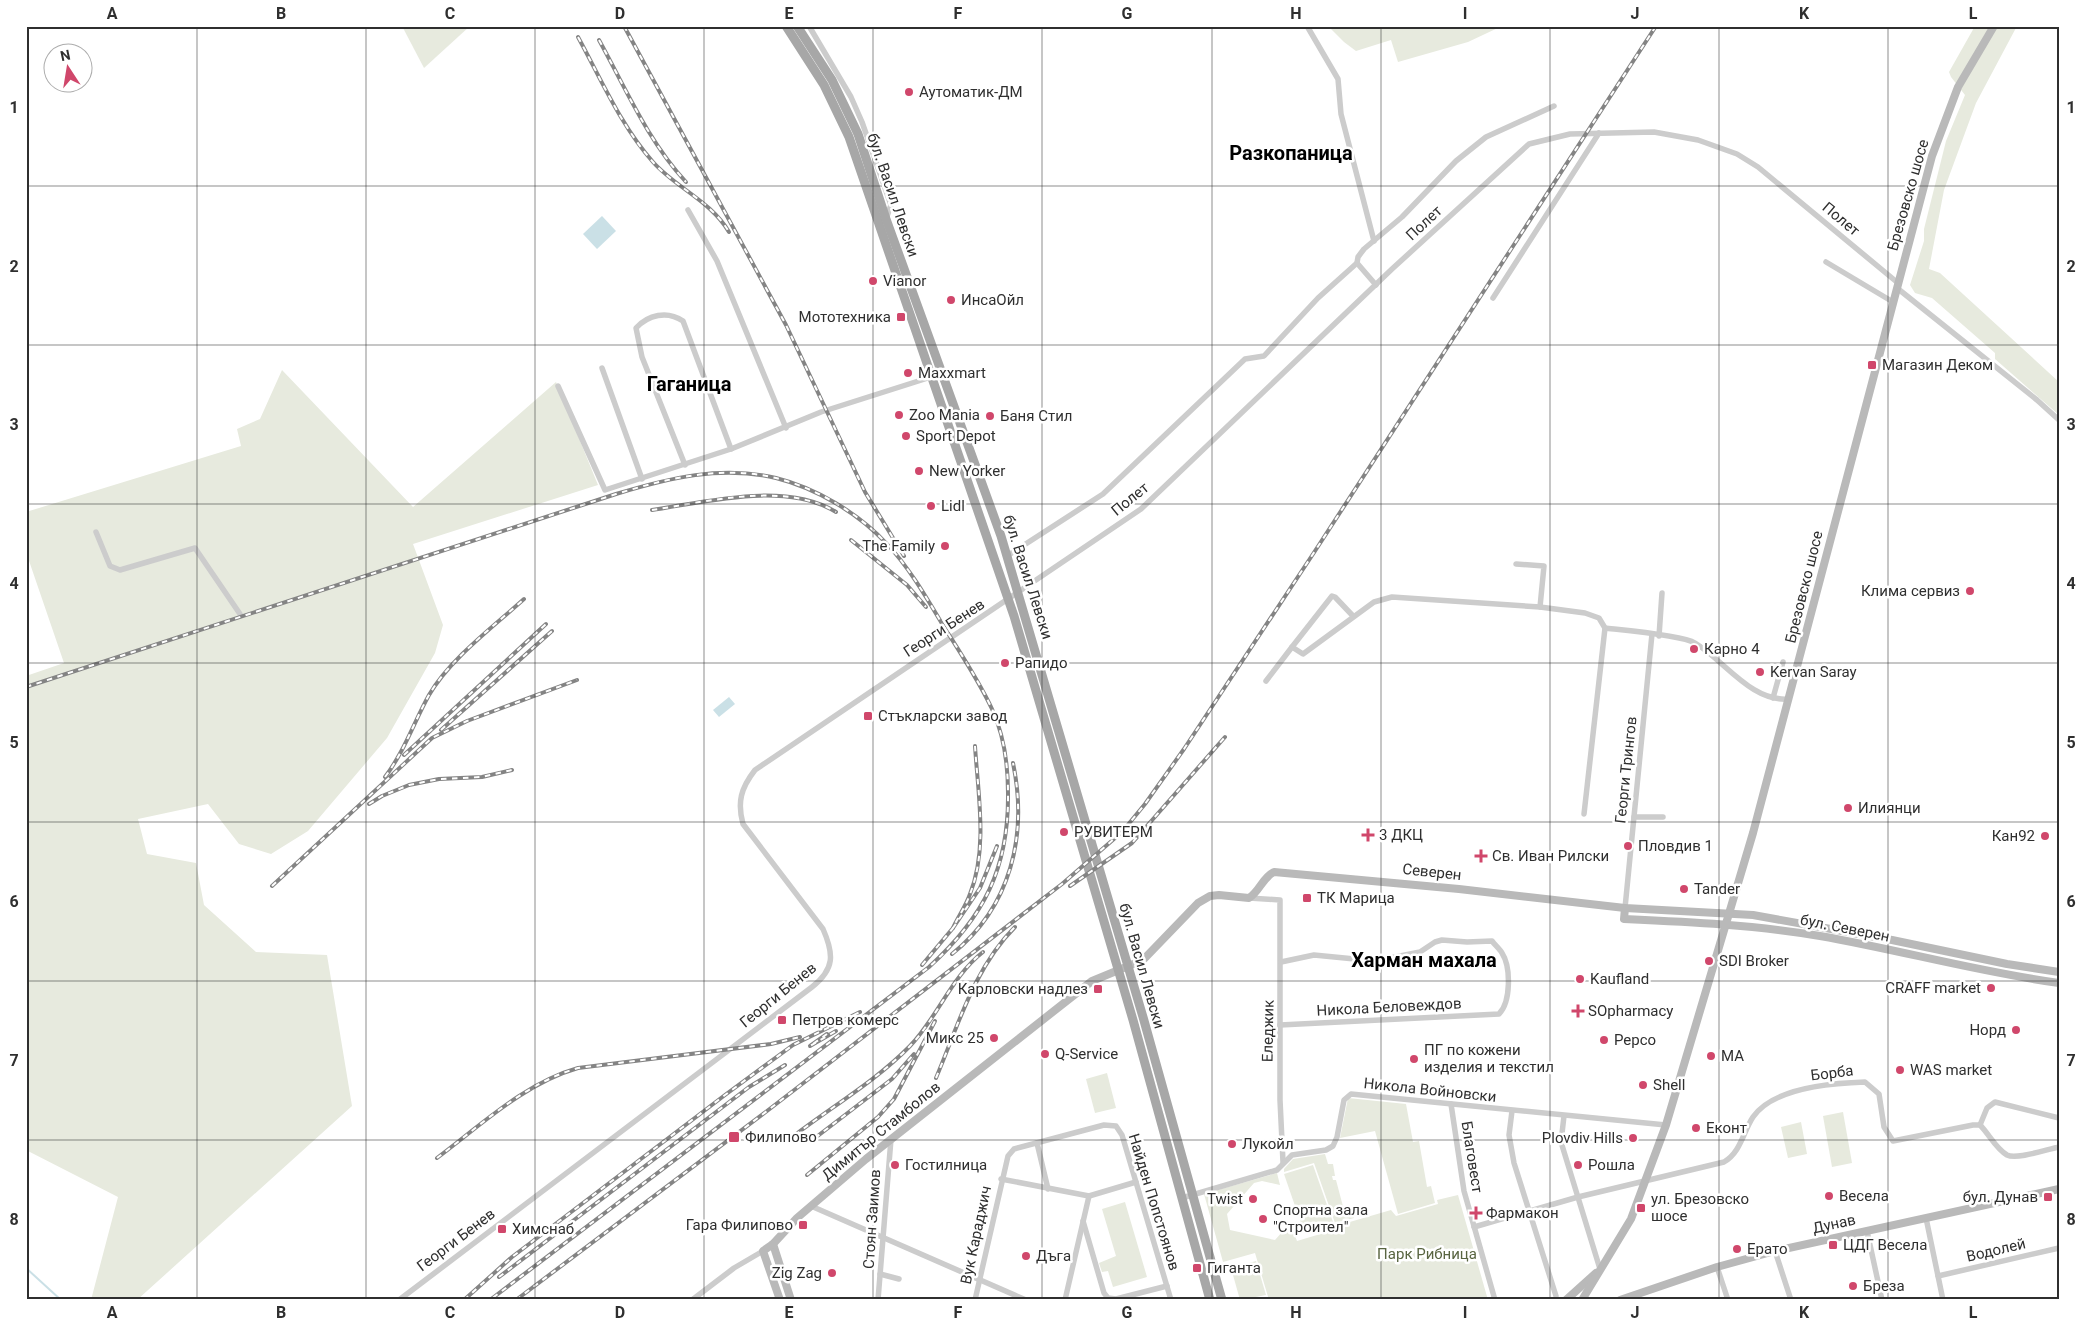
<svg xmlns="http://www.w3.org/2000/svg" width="2085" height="1326" font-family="Roboto,sans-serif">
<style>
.green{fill:#e7eade}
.water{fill:#cae0e6}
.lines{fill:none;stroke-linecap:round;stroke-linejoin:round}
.stream{stroke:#cae0e6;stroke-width:2}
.street{stroke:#ccc;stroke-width:5.5}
.secondary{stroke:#b9b9b9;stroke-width:8}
.primary{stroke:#a7a7a7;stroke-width:9}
.rail-casing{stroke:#848484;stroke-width:4}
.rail{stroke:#fff;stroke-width:2;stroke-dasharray:5.5;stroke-linecap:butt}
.grid{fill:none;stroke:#2f2f2f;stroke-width:1;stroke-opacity:0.55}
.poi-dot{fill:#d0476b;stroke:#fff;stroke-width:2}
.labels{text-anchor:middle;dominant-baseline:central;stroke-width:5;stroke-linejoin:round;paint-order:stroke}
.poi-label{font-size:15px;fill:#2f2f2f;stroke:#fff;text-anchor:start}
.street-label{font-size:15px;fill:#2f2f2f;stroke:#fff}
.park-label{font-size:15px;fill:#596541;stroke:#fff}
.district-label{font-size:20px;font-weight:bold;fill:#000;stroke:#fff}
.neatline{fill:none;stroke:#2f2f2f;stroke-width:2}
.grid-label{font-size:16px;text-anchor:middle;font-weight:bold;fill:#2f2f2f}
</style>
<rect width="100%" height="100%" fill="#fff"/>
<g class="green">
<polygon points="402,26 470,26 424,68"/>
<polygon points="1328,26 1502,26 1468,42 1398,62 1391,40 1356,51 1344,42"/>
<polygon points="1975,26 2017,26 1976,103 1944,190 1929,269 1940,273 2059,382 2059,415 1995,359 1995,353 1932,298 1915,293 1910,285 1924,241 1924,229 1946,141 1965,95 1951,77 1949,72"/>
<polygon points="282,370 413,507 556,382 598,485 413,544 443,625 435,653 387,738 308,831 271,854 239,844 208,804 138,819 147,854 196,863 204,905 256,952 327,955 352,1106 137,1300 91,1300 118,1197 26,1150 26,676 64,663 26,552 26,512 241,446 237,429 260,419"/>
<polygon points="1107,1073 1116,1108 1095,1113 1086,1079"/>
<polygon points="1348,1098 1406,1104 1413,1142 1419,1141 1427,1187 1431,1186 1435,1203 1398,1214 1375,1131 1340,1138"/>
<polygon points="1843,1112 1852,1163 1832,1167 1823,1116"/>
<polygon points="1801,1122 1807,1154 1788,1158 1781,1127"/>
<polygon points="1325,1154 1328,1164 1333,1164 1335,1176 1332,1176 1333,1180 1336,1180 1345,1214 1351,1213 1354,1218 1335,1223 1314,1163 1284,1172 1284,1169 1293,1159"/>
<polygon points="1313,1165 1333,1222 1304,1232 1284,1174"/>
<polygon points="1277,1173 1280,1185 1262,1181 1254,1183 1227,1214 1230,1230 1275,1240 1290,1223 1297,1241 1337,1229 1336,1226 1391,1210 1396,1216 1438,1204 1437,1200 1458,1195 1488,1300 1269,1300 1255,1253 1223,1262 1204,1194"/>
<polygon points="1125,1202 1147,1277 1113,1287 1108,1271 1102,1272 1099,1263 1116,1256 1102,1209"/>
<polygon points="1256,1261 1266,1295 1240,1300 1231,1268"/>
</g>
<g class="water">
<polygon points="602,216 616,231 597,249 583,234"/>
<polygon points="729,697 735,704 719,717 713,710"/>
</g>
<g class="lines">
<polyline class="stream" points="26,1268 61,1300"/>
<g class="street">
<polyline points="809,26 851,97 862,122 891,205 886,219"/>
<polyline points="1307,26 1338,79 1341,114 1374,241"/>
<polyline points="688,210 717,261 786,428"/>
<polyline points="1826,262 1893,302"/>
<polyline points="1376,285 1357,263 1358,257 1364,249 1402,217 1456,161 1486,137 1554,106"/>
<polyline points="1897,288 2037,400 2059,420"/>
<polyline points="1493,298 1599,133"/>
<polyline points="602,368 642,479"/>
<polyline points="558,386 605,490 731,449 821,412 931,377"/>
<path d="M685,465L642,357L636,328C648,315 667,310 683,321L731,449"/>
<polyline points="96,532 110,566 120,570 195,548 240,614"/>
<polyline points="1007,556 1103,494 1245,359 1264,356 1318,298 1357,263"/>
<polyline points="1516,564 1544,566 1540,607"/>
<polyline points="1659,636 1662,593"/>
<polyline points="1292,647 1332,596 1335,597 1353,616"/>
<path d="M1266,681L1292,647L1303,654L1374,602L1392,597L1540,607L1585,613L1599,618L1605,628C1623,630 1682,635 1695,643C1725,661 1751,702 1789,699"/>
<polyline points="1773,698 1783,662"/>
<polyline points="1584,814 1605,628"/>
<polyline points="1634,817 1663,817"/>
<polyline points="1249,898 1280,900 1280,1100 1283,1162"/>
<polyline points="1625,908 1652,634"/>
<path d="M1280,1025L1499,1014C1511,1002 1511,967 1502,953C1500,949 1495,945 1492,941L1467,942L1442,940L1435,942L1420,952L1375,961L1314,955L1281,962"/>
<polyline points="1451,1104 1464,1191 1495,1300"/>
<polyline points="1512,1111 1509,1135 1514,1163 1556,1296"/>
<polyline points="1564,1116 1561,1142 1600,1269"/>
<polyline points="1980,1125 1987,1108 1995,1102 2059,1118"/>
<polyline points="1037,1143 1048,1189"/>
<polyline points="1001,1179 1089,1196 1136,1182"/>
<polyline points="1182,1198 1277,1170 1292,1155 1326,1150 1333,1146 1337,1137 1344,1100 1351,1094 1666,1125"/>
<polyline points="811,1206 1026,1300"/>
<polyline points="1926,1218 1943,1300"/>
<polyline points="1083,1221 1104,1293 1108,1298 1116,1299 1167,1286"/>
<path d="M1474,1227L1578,1197L1724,1162C1741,1152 1743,1132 1753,1117C1773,1088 1833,1083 1865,1082L1879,1094L1884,1127L1893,1141L1973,1125H1980C1989,1134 1996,1149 2007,1155C2017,1160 2048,1149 2059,1147"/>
<polyline points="1867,1231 1882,1300"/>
<polyline points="1775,1251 1791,1300"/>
<polyline points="1717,1267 1728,1300"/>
<polyline points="880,1274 899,1279"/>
<polyline points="1938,1276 2059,1248"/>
<path d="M399,1300L812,987C835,969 834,954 823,929L743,824C737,802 741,788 755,770L1141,509L1392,269L1529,144L1570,134L1654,132L1698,140L1737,154L1758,167L1898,283"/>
<polyline points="692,1300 734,1268 763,1251"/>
<polyline points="878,1300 891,1139"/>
<polyline points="975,1300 1008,1156 1014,1149 1104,1125 1116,1126 1122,1135 1171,1300"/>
<polyline points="1065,1300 1089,1196"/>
</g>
<g class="secondary">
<path d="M1625,908L1624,919C1690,922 1755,925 1820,936C1900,950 1978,972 2059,983"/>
<polyline points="773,1244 791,1300"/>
<path d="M780,1300L763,1251L773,1244L797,1218L866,1159L1092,981L1143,960L1198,903L1210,896L1219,895L1249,898C1260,891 1262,878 1274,872L1459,889L1625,908L1753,915L1892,940L2007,964L2059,972"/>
<polyline points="1566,1300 1596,1273"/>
<polyline points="1582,1300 1631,1219 1666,1125 1753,833 1932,156 1958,87 1994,26"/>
<polyline points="1620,1300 1717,1267 1775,1251 2059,1189"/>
</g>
<g class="primary">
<polyline points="786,26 824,85 849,137 1014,616 1133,1020 1210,1300"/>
<polyline points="797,26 832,80 858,134 886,219 1001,536 1143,1017 1222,1300"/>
</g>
<defs>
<g id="rail">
<polyline points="624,26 786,325 865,492 904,556"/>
<path d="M578,37C601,79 621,126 653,162C676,188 711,201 729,232"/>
<path d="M599,40C626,89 648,141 686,182"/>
<path d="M652,510C706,502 785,481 836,512"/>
<polyline points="851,540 907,585 926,607"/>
<path d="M26,687L616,494C669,478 721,465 776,478C816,488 858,513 886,543C908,566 925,595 941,622C959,651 978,679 992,709C1004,735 1008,766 1008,793C1009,868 984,917 929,967L490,1300"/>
<polyline points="441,730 552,631"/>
<path d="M975,746C978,794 988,849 970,894C966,906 958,917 953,928L980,888L997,846"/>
<polyline points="404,755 546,624"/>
<path d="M385,777C404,752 414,722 429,695C450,659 493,627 524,599"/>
<polyline points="369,804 382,796 409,785 439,779 482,777 512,770"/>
<polyline points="272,886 432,738 467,721 577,680"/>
<polyline points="1070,886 1132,843 1225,737"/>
<path d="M952,954C1011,907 1028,835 1013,763"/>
<polyline points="922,965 953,928"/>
<polyline points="827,1034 810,1046 836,1031"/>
<path d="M936,1078C958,1026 974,968 1015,927"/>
<path d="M795,1135C833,1106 877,1080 910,1046C937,1018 952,976 983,952"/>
<polyline points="815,1138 892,1079 914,1054"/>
<path d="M437,1158C481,1125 525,1083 578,1068L771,1044L800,1037"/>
<polyline points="807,1175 878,1117 894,1099 935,1021"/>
<polyline points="499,1277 749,1087 785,1065"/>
<polyline points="464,1300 512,1257 725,1095 793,1045 860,1012"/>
<polyline points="516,1300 767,1111 1062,884 1122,832 1145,804 1184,749 1315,551 1656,26"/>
</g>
</defs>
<use href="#rail" class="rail-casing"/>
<use href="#rail" class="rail"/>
</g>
<path class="grid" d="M197,26V1300M366,26V1300M535,26V1300M704,26V1300M873,26V1300M1042,26V1300M1212,26V1300M1381,26V1300M1550,26V1300M1719,26V1300M1888,26V1300M26,186H2059M26,345H2059M26,504H2059M26,663H2059M26,822H2059M26,981H2059M26,1140H2059"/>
<g class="poi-dot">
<circle cx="909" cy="92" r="5"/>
<circle cx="873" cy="281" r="5"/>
<circle cx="951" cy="300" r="5"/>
<rect x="896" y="312" width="10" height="10" rx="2.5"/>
<rect x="1867" y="360" width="10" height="10" rx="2.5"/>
<circle cx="908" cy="373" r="5"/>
<circle cx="899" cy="415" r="5"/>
<circle cx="990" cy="416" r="5"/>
<circle cx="906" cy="436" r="5"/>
<circle cx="919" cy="471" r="5"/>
<circle cx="931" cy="506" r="5"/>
<circle cx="945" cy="546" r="5"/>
<circle cx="1970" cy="591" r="5"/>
<circle cx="1694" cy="649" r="5"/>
<circle cx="1005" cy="663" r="5"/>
<circle cx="1760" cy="672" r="5"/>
<rect x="863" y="711" width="10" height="10" rx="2.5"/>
<circle cx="1848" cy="808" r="5"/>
<circle cx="1064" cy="832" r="5"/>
<path d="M1365.5 827.5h5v5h5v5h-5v5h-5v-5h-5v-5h5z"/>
<circle cx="2045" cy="836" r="5"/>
<circle cx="1628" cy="846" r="5"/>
<path d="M1478.5 848.5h5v5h5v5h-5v5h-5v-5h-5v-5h5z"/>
<circle cx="1684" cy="889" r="5"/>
<rect x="1302" y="893" width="10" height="10" rx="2.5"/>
<circle cx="1709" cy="961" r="5"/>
<circle cx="1580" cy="979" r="5"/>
<circle cx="1991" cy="988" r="5"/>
<rect x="1093" y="984" width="10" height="10" rx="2.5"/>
<path d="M1575.5 1003.5h5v5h5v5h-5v5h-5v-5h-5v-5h5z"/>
<rect x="777" y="1015" width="10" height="10" rx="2.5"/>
<circle cx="2016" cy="1030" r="5"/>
<circle cx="994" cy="1038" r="5"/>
<circle cx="1604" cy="1040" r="5"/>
<circle cx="1045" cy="1054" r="5"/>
<circle cx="1711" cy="1056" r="5"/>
<circle cx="1414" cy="1059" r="5"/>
<circle cx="1900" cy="1070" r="5"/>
<circle cx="1643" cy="1085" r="5"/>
<circle cx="1696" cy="1128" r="5"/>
<rect x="728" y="1131" width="12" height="12" rx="2.5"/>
<circle cx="1633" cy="1138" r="5"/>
<circle cx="1232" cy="1144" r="5"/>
<circle cx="895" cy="1165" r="5"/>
<circle cx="1578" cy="1165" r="5"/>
<circle cx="1829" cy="1196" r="5"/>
<rect x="2043" y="1192" width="10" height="10" rx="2.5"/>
<circle cx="1253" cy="1199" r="5"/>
<rect x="1636" y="1203" width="10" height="10" rx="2.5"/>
<path d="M1473.5 1205.5h5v5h5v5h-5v5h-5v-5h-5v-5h5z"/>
<circle cx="1263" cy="1219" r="5"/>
<rect x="798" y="1220" width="10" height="10" rx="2.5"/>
<rect x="497" y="1224" width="10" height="10" rx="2.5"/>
<rect x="1828" y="1240" width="10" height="10" rx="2.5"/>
<circle cx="1737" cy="1249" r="5"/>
<circle cx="1026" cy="1256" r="5"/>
<rect x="1192" y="1263" width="10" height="10" rx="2.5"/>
<circle cx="832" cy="1273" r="5"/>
<circle cx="1853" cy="1286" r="5"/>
</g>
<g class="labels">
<g class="poi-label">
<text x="919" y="92">Аутоматик-ДМ</text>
<text x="883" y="281">Vianor</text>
<text x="961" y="300">ИнсаОйл</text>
<text x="891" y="317" text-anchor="end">Мототехника</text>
<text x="1882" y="365">Магазин Деком</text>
<text x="918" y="373">Maxxmart</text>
<text x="909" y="415">Zoo Mania</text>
<text x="1000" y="416">Баня Стил</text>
<text x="916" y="436">Sport Depot</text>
<text x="929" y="471">New Yorker</text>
<text x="941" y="506">Lidl</text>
<text x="935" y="546" text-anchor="end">The Family</text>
<text x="1960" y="591" text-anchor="end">Клима сервиз</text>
<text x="1704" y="649">Карно 4</text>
<text x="1015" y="663">Рапидо</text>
<text x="1770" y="672">Kervan Saray</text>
<text x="878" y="716">Стъкларски завод</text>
<text x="1858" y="808">Илиянци</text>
<text x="1074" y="832">РУВИТЕРМ</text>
<text x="1379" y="835">3 ДКЦ</text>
<text x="2035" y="836" text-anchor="end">Кан92</text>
<text x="1638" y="846">Пловдив 1</text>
<text x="1492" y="856">Св. Иван Рилски</text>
<text x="1694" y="889">Tander</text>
<text x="1317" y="898">ТК Марица</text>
<text x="1719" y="961">SDI Broker</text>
<text x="1590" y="979">Kaufland</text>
<text x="1981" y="988" text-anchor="end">CRAFF market</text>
<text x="1088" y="989" text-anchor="end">Карловски надлез</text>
<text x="1588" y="1011">SOpharmacy</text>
<text x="792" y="1020">Петров комерс</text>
<text x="2006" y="1030" text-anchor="end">Норд</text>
<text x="984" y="1038" text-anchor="end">Микс 25</text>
<text x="1614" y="1040">Pepco</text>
<text x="1424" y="1050">ПГ по кожени<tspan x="1424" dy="17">изделия и текстил</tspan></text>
<text x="1055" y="1054">Q-Service</text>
<text x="1721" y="1056">МА</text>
<text x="1910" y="1070">WAS market</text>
<text x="1653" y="1085">Shell</text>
<text x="1706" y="1128">Еконт</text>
<text x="745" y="1137">Филипово</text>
<text x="1623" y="1138" text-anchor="end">Plovdiv Hills</text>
<text x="1242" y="1144">Лукойл</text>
<text x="905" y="1165">Гостилница</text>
<text x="1588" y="1165">Рошла</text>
<text x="1839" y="1196">Весела</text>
<text x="2038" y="1197" text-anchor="end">бул. Дунав</text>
<text x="1243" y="1199" text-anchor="end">Twist</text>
<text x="1651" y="1199">ул. Брезовско<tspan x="1651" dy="17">шосе</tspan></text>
<text x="1273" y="1210">Спортна зала<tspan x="1273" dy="17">"Строител"</tspan></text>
<text x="1486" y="1213">Фармакон</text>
<text x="793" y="1225" text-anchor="end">Гара Филипово</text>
<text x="512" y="1229">Химснаб</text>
<text x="1843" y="1245">ЦДГ Весела</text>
<text x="1747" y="1249">Ерато</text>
<text x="1036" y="1256">Дъга</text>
<text x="1207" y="1268">Гиганта</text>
<text x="822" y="1273" text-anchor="end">Zig Zag</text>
<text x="1863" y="1286">Бреза</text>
</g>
<g class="street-label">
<text transform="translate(893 195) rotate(71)">бул. Васил Левски</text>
<text transform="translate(1908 195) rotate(-74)">Брезовско шосе</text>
<text transform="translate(1841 219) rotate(40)">Полет</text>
<text transform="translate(1424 223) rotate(-43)">Полет</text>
<text transform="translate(1130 499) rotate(-39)">Полет</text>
<text transform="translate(1028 577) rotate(72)">бул. Васил Левски</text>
<text transform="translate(1804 587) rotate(-76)">Брезовско шосе</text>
<text transform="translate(944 628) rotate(-33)">Георги Бенев</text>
<text transform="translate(1626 770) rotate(-84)">Георги Трингов</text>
<text transform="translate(1432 872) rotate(6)">Северен</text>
<text transform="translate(1845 928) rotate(11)">бул. Северен</text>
<text transform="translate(1142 966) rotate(74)">бул. Васил Левски</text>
<text transform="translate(778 995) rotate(-39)">Георги Бенев</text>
<text transform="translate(1389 1007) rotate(-3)">Никола Беловеждов</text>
<text transform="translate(1268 1031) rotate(-89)">Еледжик</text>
<text transform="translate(1832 1073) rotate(-7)">Борба</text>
<text transform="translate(1430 1090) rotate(6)">Никола Войновски</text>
<text transform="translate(881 1131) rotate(-39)">Димитър Стамболов</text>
<text transform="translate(1472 1157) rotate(81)">Благовест</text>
<text transform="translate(1154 1202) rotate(73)">Найден Попстоянов</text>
<text transform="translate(872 1219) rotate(-86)">Стоян Заимов</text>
<text transform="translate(1834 1224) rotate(-12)">Дунав</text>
<text transform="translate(976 1235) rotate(-78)">Вук Караджич</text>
<text transform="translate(456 1240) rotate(-37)">Георги Бенев</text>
<text transform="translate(1996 1250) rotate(-13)">Водолей</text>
</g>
<g class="park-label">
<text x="1427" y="1254">Парк Рибница</text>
</g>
<g class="district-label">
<text x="1291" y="153">Разкопаница</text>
<text x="689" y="384">Гаганица</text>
<text x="1424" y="960">Харман махала</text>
</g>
</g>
<rect width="2085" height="1326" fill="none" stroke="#ffffff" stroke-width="55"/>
<g transform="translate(68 68) rotate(348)"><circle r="24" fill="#ffffff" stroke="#acacac"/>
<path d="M0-4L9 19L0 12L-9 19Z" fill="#d0476b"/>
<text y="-8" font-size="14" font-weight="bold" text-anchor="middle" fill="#2f2f2f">N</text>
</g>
<rect x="28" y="28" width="2030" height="1270" class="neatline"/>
<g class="grid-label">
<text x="112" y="19">A</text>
<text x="281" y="19">B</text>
<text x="450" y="19">C</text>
<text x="620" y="19">D</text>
<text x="789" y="19">E</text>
<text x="958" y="19">F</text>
<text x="1127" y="19">G</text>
<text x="1296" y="19">H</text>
<text x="1465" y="19">I</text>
<text x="1635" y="19">J</text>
<text x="1804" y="19">K</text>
<text x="1973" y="19">L</text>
<text x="14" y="113">1</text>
<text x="2071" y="113">1</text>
<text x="14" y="272">2</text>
<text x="2071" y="272">2</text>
<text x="14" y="430">3</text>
<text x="2071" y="430">3</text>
<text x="14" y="589">4</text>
<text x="2071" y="589">4</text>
<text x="14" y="748">5</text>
<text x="2071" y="748">5</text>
<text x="14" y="907">6</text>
<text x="2071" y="907">6</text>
<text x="14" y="1066">7</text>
<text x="2071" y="1066">7</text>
<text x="14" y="1225">8</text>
<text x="2071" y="1225">8</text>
<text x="112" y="1318">A</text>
<text x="281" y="1318">B</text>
<text x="450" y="1318">C</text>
<text x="620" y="1318">D</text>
<text x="789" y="1318">E</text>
<text x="958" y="1318">F</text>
<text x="1127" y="1318">G</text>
<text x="1296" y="1318">H</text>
<text x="1465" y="1318">I</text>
<text x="1635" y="1318">J</text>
<text x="1804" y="1318">K</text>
<text x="1973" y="1318">L</text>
</g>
</svg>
